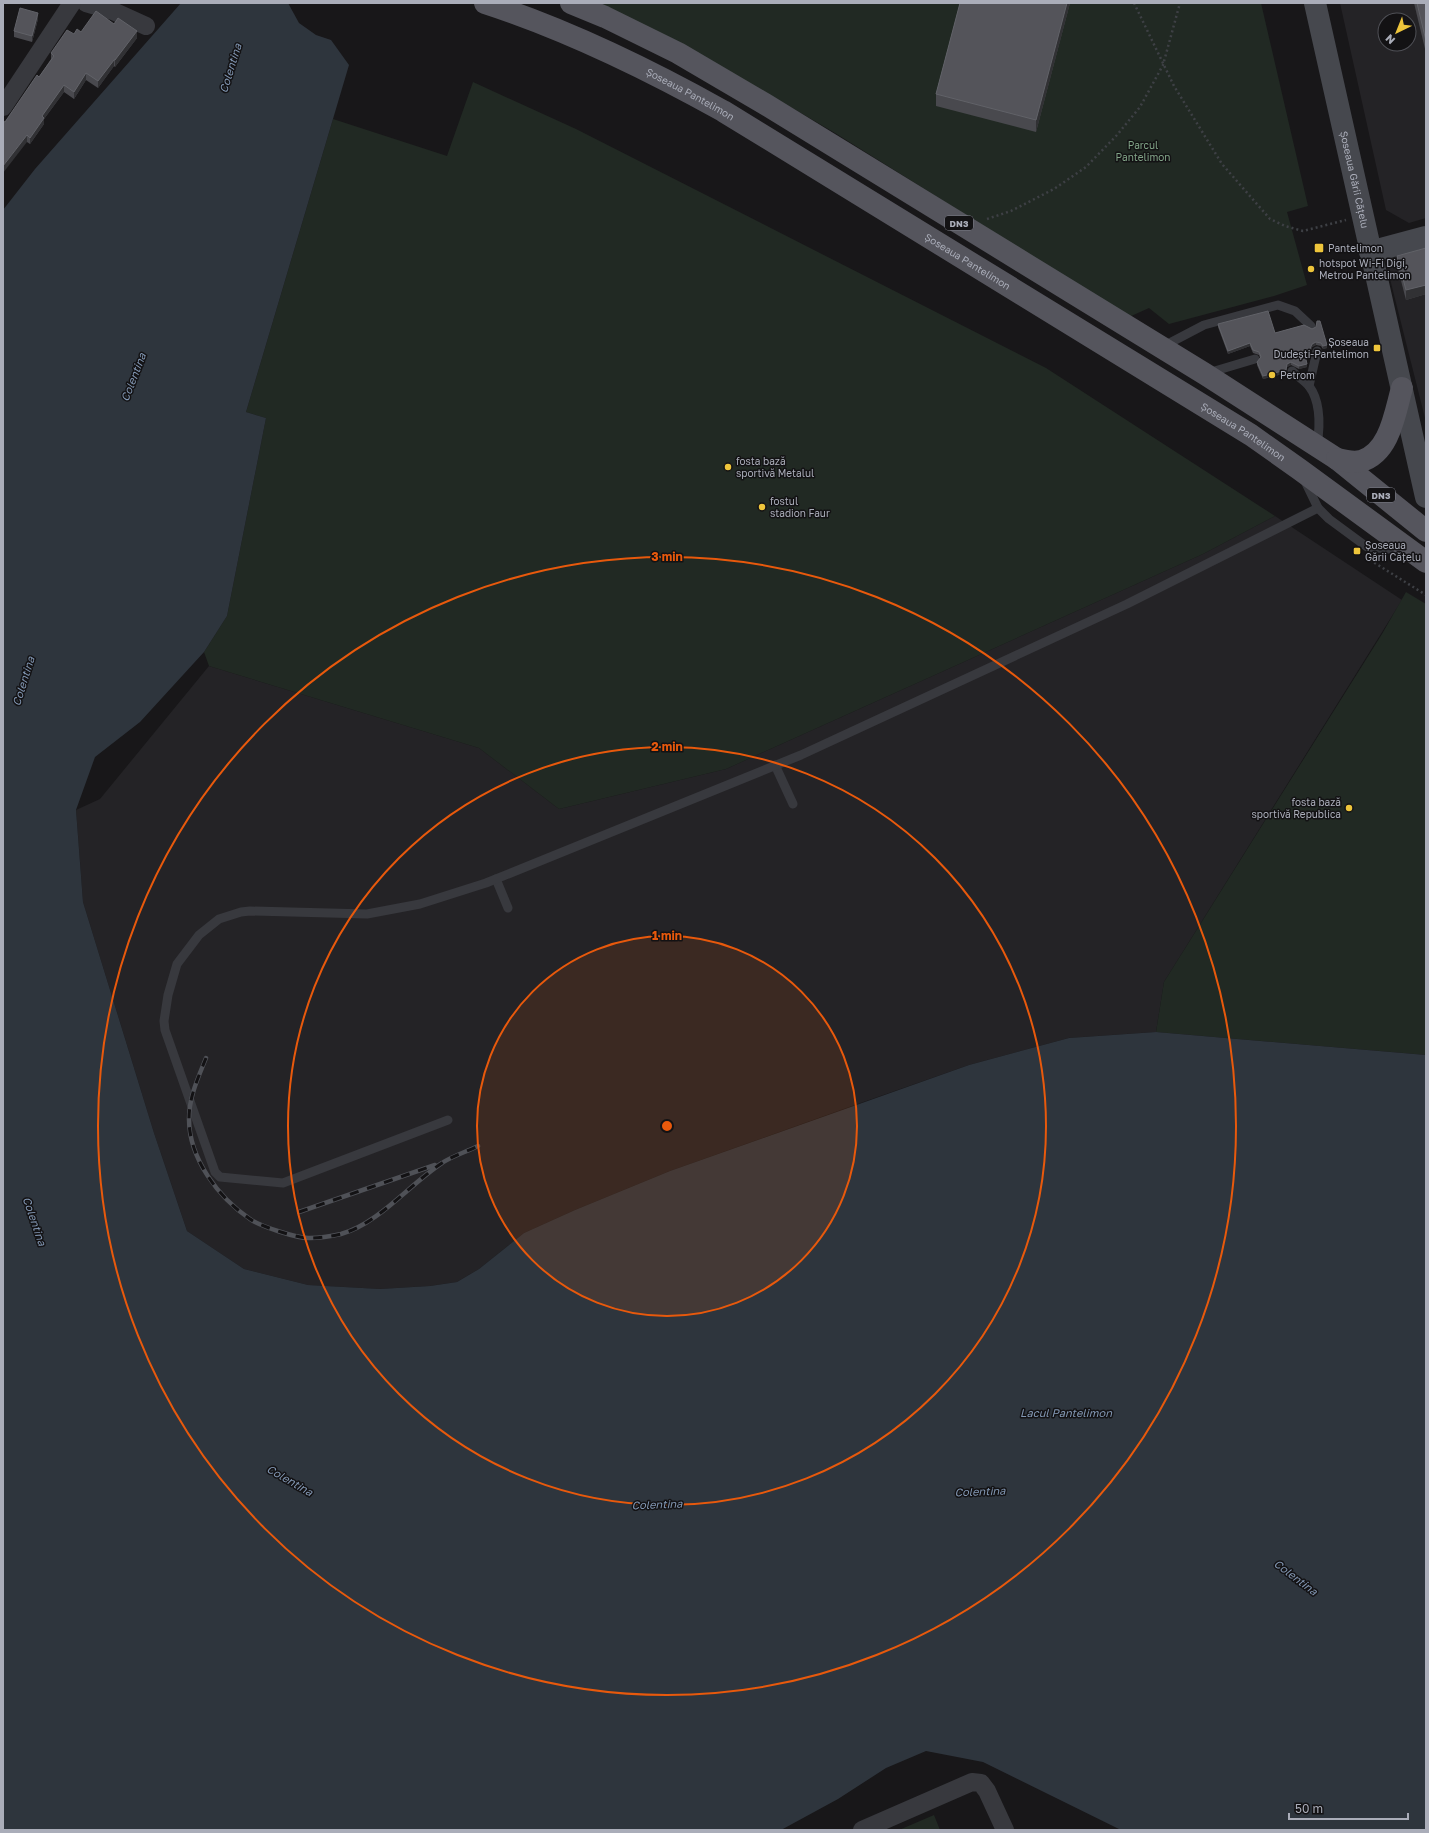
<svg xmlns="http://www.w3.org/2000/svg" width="1429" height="1833" font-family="'Golos Text',sans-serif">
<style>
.built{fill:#242326;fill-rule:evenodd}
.green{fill:#212923}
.water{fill:#2e353d}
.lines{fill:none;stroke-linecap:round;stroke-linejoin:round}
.path{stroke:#3e4045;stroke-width:2.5;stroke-dasharray:2 3;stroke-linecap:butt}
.lane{stroke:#38393e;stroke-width:9}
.street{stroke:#38393e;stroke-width:18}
.secondary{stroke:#46484e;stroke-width:22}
.primary{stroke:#55555d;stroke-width:22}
.rail-casing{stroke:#4f5157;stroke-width:4.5}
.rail{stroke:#131214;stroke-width:3;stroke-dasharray:9;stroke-linecap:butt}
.wall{fill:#49494e}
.shaded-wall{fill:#313134}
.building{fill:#54545a;stroke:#616268}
.ring{fill:none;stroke:#e8590c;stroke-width:2}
.poi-dot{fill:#eec53b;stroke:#131214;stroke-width:1.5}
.labels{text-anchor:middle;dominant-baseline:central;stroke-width:3;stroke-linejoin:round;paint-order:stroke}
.shield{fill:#131214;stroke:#7d7e88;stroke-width:1}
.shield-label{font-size:9px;font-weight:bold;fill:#aaadb9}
.street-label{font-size:10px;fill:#aaadb9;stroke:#131214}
.park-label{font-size:10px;fill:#81a387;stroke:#131214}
.poi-label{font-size:10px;fill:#aaadb9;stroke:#131214;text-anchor:start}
.water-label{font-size:11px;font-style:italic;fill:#8297b3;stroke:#131214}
.centre{fill:#e8590c;stroke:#131214;stroke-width:2}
.ring-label{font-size:12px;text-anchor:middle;font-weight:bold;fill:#e8590c;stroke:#131214;stroke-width:3;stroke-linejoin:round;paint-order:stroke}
</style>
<rect width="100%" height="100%" fill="#181719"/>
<g class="built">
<path d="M1340,3H1426V218L1409,223L1386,210ZM1385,20H1409V44H1385Z"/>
<polygon points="1426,248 1426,422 1385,259"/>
<polygon points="1275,516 1402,600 1164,982 1156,1032 1069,1038 969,1065 852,1106 670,1171 575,1210 524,1233 479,1269 457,1282 430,1286 380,1289 308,1285 244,1269 187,1231 154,1133 83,902 76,810 100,799 209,666 479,748 559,809 726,769 1203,554"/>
</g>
<g class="green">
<polygon points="598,3 1261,3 1308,206 1287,212 1307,285 1274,296 1169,324 1149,308 1129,317 835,133 688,47"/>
<polygon points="473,82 576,129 1046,368 1275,516 1203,554 726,769 559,809 479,748 209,666 204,652 227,616 266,418 246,412 333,119 447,156"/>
<polygon points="1406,592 1426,604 1426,1055 1156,1032 1164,982 1382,634"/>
<polygon points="934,1815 940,1830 899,1830"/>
</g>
<polygon class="water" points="181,3 288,3 299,23 316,35 331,40 349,65 246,412 266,418 227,616 204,652 140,722 95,757 76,810 83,902 154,1133 187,1231 244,1269 308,1285 380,1289 430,1286 457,1282 479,1269 524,1233 575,1210 670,1171 969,1065 1069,1038 1156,1032 1426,1055 1426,1830 1121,1830 983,1762 926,1751 886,1768 838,1799 781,1830 3,1830 3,210 35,169"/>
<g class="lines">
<g class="path">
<polyline points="1134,3 1174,86 1222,164 1270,219 1285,226 1303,231 1346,220"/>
<polyline points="987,219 1011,211 1054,189 1086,167 1117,135 1140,107 1163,65 1180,3"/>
<polyline points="1370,560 1426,595"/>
</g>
<g class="lane">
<polyline points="1162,347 1204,325 1278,305 1295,311 1311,326"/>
<path d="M1292,371C1297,376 1305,381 1309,386C1321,402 1320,427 1317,446"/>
<polyline points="1208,373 1255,359"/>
<polyline points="1309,386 1317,351"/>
<polyline points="1304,479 1318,508 1329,519 1367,547 1389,549 1401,547"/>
<polyline points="775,765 793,804"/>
<polyline points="496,879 508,908"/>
<polyline points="448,1120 283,1183 220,1177 215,1172 165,1030 164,1021 168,995 177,964 199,935 219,919 241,912 250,911 367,914 420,904 486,883 801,755 1127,604 1318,508"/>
</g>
<g class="street">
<polyline points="86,3 113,11 146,26"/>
<polyline points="3,107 72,3"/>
<polyline points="862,1830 972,1782 981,1783 987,1791 1005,1830"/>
</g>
<g class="secondary">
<path id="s1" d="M1315,3L1426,497"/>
<polyline points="1370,252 1426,237"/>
</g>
<g class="primary">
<path id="s2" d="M485,3C568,30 646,68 723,111L1251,435L1299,469L1426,562"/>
<polyline points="571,3 605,17 678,53 765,104 1205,374 1337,459 1426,531"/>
<path d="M1337,459C1345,461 1353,463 1361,461C1390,453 1395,412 1402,388"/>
</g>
<defs>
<g id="rail">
<path d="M206,1058C198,1078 189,1097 189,1119C189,1159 219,1198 250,1219C259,1226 299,1239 310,1238C320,1238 332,1236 341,1234C378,1224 410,1184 442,1163C452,1156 466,1152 478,1146"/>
<polyline points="299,1212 435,1165"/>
</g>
</defs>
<use href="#rail" class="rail-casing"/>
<use href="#rail" class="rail"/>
</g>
<g class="wall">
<polygon points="960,3 1070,3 1036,132 936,106 936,94"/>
<polygon points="1414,3 1426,3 1426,53"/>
<polygon points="38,19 32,42 14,37 14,31"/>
<polygon points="114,24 137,38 115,67 114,66 98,88 86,80 74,99 64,92 44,119 44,124 30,144 27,142 5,122 39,77 51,59 51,53 74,34 81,32"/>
<polygon points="1426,248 1426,294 1406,300 1397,265 1397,256"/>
<polygon points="1218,324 1275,333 1304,325 1327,348 1323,349 1321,346 1316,345 1312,347 1310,353 1305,354 1307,367 1299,369 1291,365 1287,367 1286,373 1263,379 1257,365 1257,362 1260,358 1259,355 1253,353 1250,346 1228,354 1218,327"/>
</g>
<g class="shaded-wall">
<polygon points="1067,3 1070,3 1036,132 1036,120"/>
<polygon points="38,13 38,19 32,42 32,36"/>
<polygon points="137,31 137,38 115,67 115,60"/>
<polygon points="114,60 114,66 98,88 98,81"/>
<polygon points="86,73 86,80 74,99 74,92"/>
<polygon points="64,85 64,92 44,119 44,124 30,144 30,138 42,116"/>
<polygon points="27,135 27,142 3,173 3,166"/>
<polygon points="1426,285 1426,294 1406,300 1406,290"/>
<polygon points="1316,342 1316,345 1312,347 1310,353 1304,354 1304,351"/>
<polygon points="1250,343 1250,346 1228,354 1228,351"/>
<polygon points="1327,345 1327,348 1323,349 1323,346"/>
<polygon points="1291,362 1291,365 1287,367 1286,373 1263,379 1263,376"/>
<polygon points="1307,364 1307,367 1299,369 1299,366"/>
</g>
<g class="building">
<polygon points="960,3 1067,3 1036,120 936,94"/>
<polygon points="1417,3 1426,3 1426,41"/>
<polygon points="20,8 38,13 32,36 14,31"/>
<polygon points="96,11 114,24 118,18 137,31 115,60 114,60 98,81 86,73 74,92 64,85 42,116 44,118 30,138 27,135 3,166 3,121 5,122 37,75 39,77 54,56 51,53 67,30 74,34 77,29 81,32"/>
<polygon points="1426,248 1426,285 1406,290 1397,256"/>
<polygon points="1268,311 1275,333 1304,325 1312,329 1316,327 1317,321 1320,321 1327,345 1323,346 1321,343 1316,342 1312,344 1310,349 1304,351 1307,364 1299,366 1291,362 1287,364 1286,370 1263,376 1257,362 1261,357 1259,352 1253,350 1250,343 1228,351 1218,324"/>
</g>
<circle cx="667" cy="1126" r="190" fill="#e8590c" fill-opacity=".12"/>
<g class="ring">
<circle cx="667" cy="1126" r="190"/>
<circle cx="667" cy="1126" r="379"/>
<circle cx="667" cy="1126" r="569"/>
</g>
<g class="poi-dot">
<rect x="1314" y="243" width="10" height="10" rx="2"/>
<circle cx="1311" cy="269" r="4"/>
<rect x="1373" y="344" width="8" height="8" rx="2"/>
<circle cx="1272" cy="375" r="4"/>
<circle cx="728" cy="467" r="4"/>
<circle cx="762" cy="507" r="4"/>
<rect x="1353" y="547" width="8" height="8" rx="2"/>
<circle cx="1349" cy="808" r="4"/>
</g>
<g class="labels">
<g class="shield">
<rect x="945" y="216" width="28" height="14" rx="3"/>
<rect x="1367" y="488" width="28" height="14" rx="3"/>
</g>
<g class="shield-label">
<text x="959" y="223">DN3</text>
<text x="1381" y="495">DN3</text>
</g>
<g class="street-label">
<text stroke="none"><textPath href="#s2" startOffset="225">Șoseaua Pantelimon</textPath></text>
<text stroke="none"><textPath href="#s1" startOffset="181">Șoseaua Gării Cățelu</textPath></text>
<text stroke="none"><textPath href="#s2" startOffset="549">Șoseaua Pantelimon</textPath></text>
<text stroke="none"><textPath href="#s2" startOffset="873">Șoseaua Pantelimon</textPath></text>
</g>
<g class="park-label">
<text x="1143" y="145">Parcul<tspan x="1143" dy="12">Pantelimon</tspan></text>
</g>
<g class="poi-label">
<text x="1328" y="248">Pantelimon</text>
<text x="1319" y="263">hotspot Wi-Fi Digi,<tspan x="1319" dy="12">Metrou Pantelimon</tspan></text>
<text x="1369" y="342" text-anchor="end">Șoseaua<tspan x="1369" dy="12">Dudești-Pantelimon</tspan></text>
<text x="1280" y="375">Petrom</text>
<text x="736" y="461">fosta bază<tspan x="736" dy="12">sportivă Metalul</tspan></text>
<text x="770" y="501">fostul<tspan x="770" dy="12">stadion Faur</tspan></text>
<text x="1365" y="545">Șoseaua<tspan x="1365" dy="12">Gării Cățelu</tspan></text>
<text x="1341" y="802" text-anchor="end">fosta bază<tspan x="1341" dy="12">sportivă Republica</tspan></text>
</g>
<g class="water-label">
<text transform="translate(230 68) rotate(-73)">Colentina</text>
<text transform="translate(133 377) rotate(-69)">Colentina</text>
<text transform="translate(23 681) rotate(-73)">Colentina</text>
<text transform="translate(35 1221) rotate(71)">Colentina</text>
<text x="1066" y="1412">Lacul Pantelimon</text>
<text transform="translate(290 1480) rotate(30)">Colentina</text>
<text transform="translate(980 1491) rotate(-2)">Colentina</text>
<text transform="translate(657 1504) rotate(-2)">Colentina</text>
<text transform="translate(1296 1577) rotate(37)">Colentina</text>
</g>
</g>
<circle cx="667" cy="1126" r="6" class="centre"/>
<g class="ring-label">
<text x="667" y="561">3 min</text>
<text x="667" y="751">2 min</text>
<text x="667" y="940">1 min</text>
</g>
<rect width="1429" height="1833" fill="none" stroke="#aaadb9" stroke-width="8"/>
<g transform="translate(1397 32) rotate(223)"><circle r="19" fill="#131214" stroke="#4f5056"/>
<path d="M0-3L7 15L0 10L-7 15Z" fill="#eec53b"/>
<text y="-6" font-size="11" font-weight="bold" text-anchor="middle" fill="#aaadb9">N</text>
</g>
<path d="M1289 1813v6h119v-6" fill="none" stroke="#aaadb9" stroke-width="2"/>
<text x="1295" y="1813" font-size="12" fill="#aaadb9" stroke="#131214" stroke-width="3" paint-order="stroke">50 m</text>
</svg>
